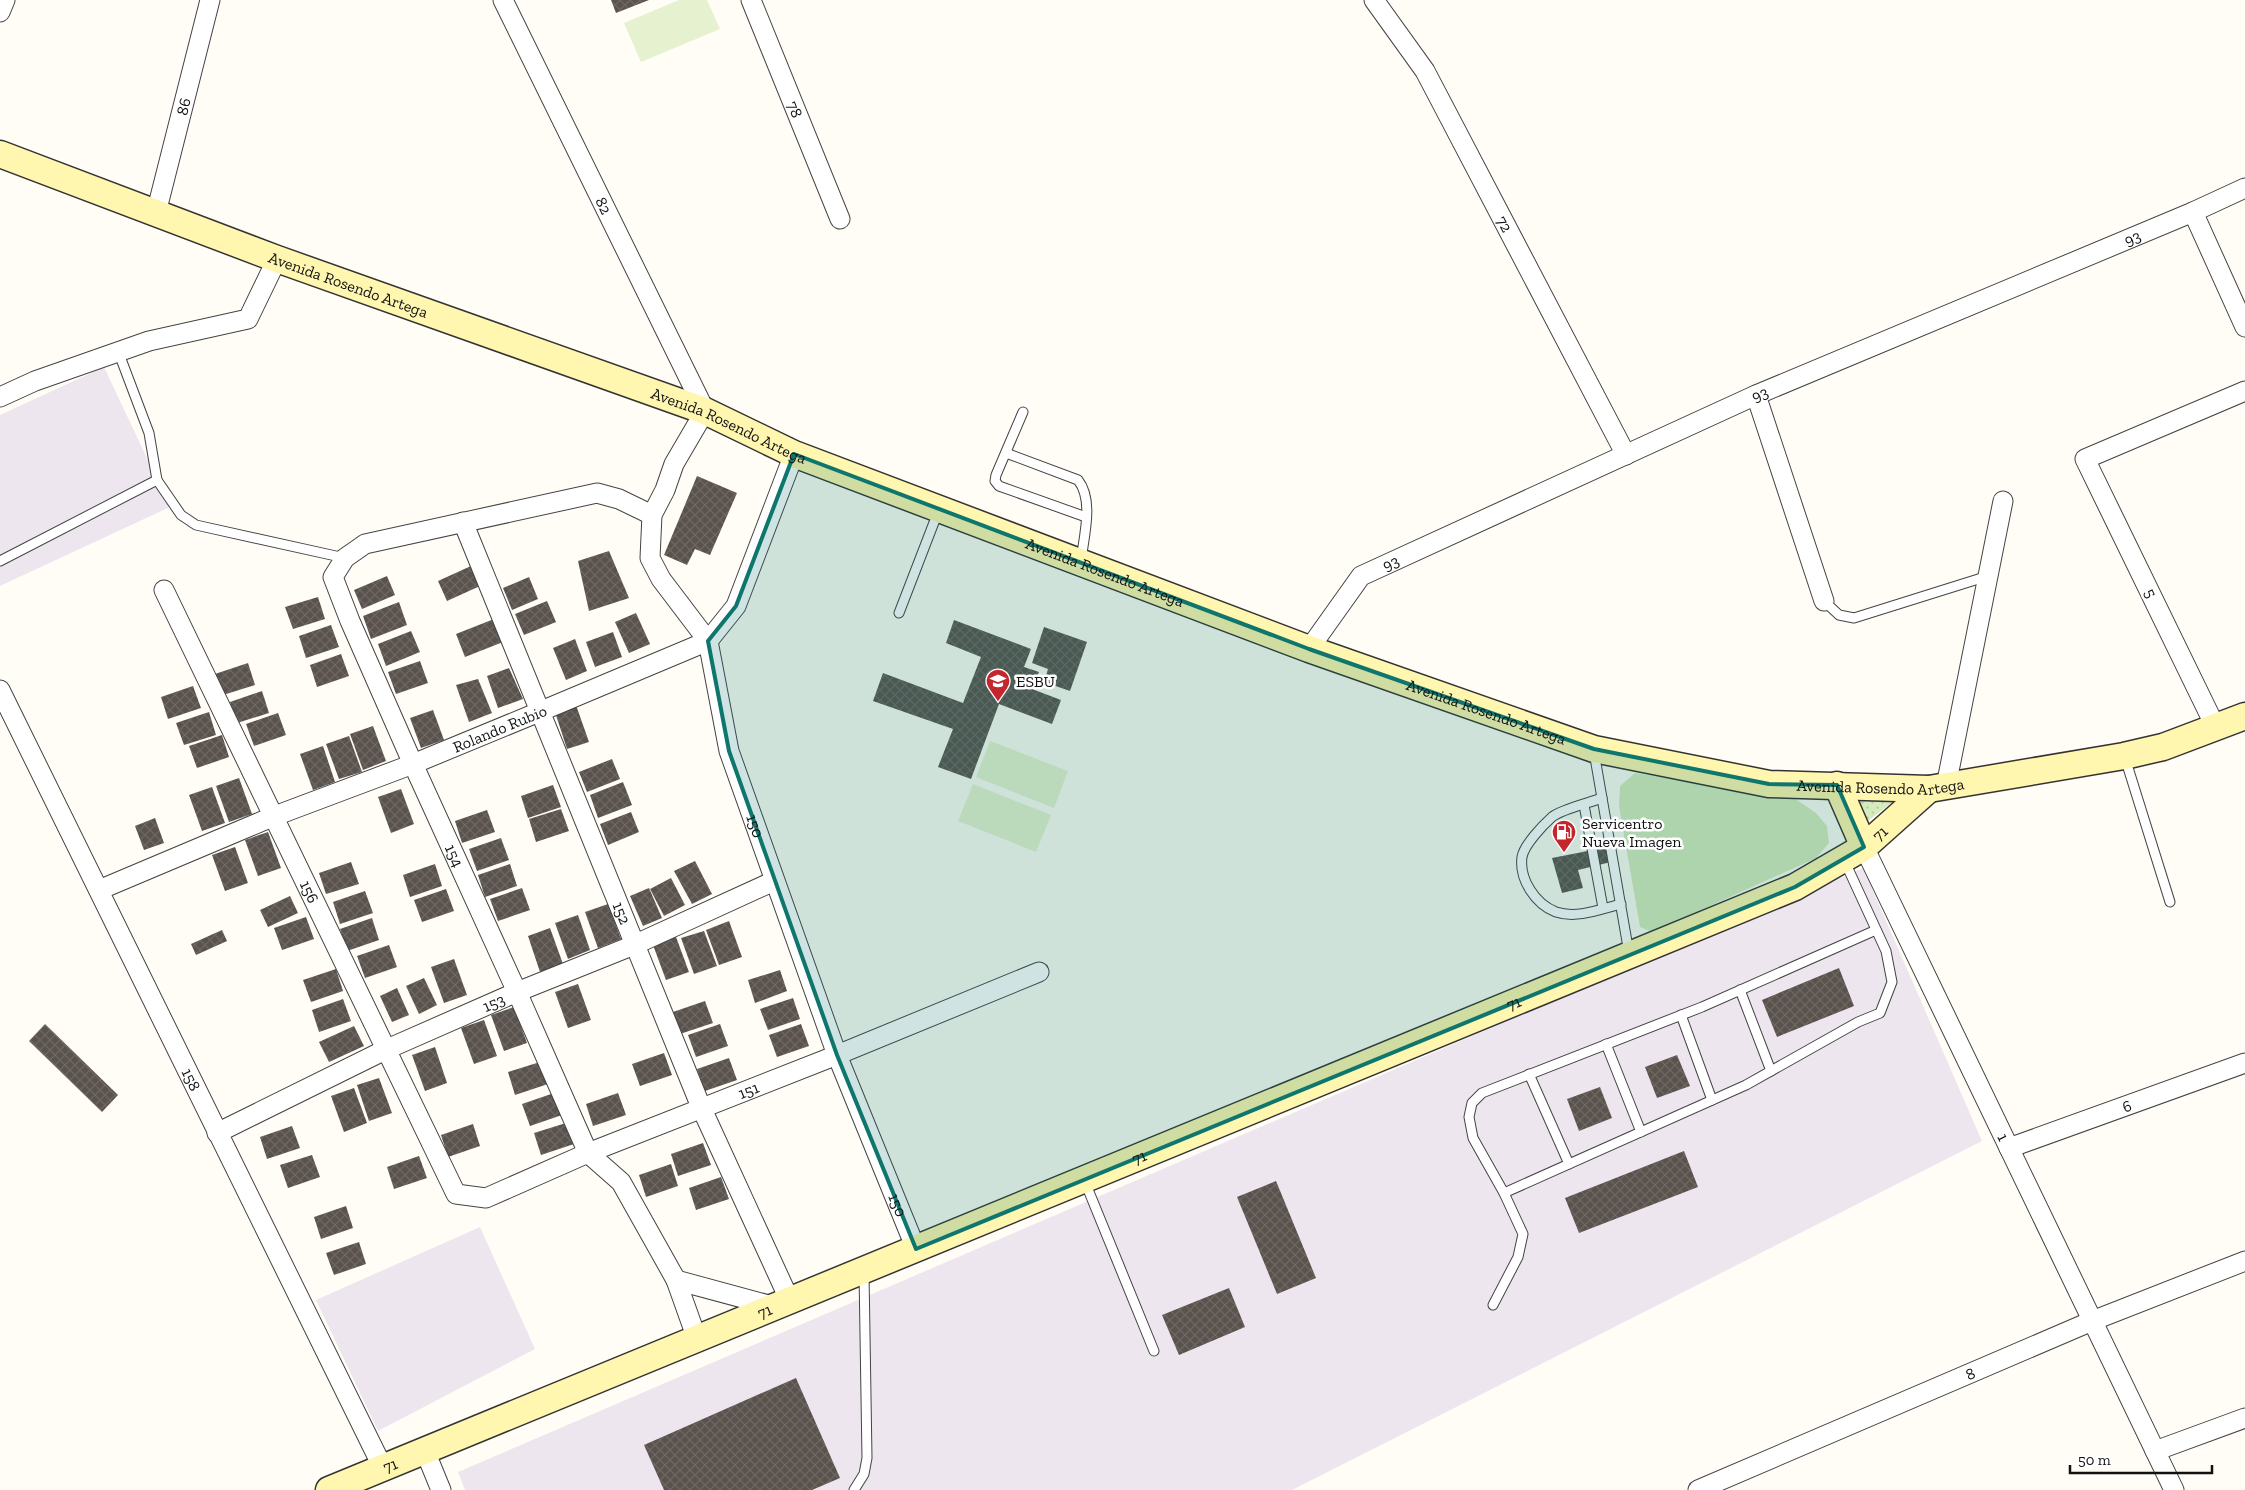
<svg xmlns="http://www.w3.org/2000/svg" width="2245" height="1490" font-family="'Zilla Slab',serif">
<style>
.industrial{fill:#eee6ef}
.grass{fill:url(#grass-dots)}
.park{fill:#d5ebbd}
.pitch{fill:#e6f2cf}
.building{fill:url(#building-cross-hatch)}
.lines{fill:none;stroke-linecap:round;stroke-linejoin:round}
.lane-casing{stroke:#444;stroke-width:11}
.street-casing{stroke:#444;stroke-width:21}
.secondary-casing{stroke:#333;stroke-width:29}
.lane{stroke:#fff;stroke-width:9}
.street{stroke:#fff;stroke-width:19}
.secondary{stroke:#fff6b0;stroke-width:26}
.marked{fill:#0f766e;fill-opacity:0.2;stroke:#0f766e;stroke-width:4;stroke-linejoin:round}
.labels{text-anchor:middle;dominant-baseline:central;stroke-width:5;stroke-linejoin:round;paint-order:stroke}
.street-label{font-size:16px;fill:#111;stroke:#fff}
.poi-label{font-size:16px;fill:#111;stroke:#fff;text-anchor:start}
</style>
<defs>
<pattern id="grass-dots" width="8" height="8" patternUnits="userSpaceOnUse" patternTransform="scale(1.25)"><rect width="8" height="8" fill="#d5ebbd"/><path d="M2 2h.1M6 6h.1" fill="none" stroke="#b6c8a1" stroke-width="1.8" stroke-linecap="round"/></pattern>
<pattern id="building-cross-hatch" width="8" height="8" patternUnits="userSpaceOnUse" patternTransform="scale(1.25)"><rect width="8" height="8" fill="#5a524d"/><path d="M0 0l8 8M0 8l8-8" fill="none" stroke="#6d6662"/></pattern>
</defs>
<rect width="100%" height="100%" fill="#fffdf5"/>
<g class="industrial">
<polygon points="104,367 170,507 0,586 0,415"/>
<polygon points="1863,868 1982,1141 1292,1490 465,1490 458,1472"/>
<polygon points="480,1227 535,1349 378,1431 316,1300"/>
</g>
<polygon class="grass" points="1898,798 1865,823 1853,799"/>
<polygon class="park" points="1635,773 1794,798 1816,813 1827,826 1829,843 1816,858 1652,932 1640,927 1619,806 1620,786"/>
<g class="pitch">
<polygon points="679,0 707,0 720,29 641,62 624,23"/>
<polygon points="990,741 1068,771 1054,808 976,777"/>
<polygon points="973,784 1051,815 1036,852 958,821"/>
</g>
<g class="building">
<polygon points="611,0 649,0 616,13"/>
<polygon points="697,476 737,493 710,555 695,549 687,565 664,555"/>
<polygon points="609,551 629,598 589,611 578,561"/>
<polygon points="471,566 480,586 447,601 438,581"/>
<polygon points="387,576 395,595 362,609 354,590"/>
<polygon points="529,577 538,599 512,610 503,588"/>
<polygon points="318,597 325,619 293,629 285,607"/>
<polygon points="547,601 556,622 524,635 515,614"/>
<polygon points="399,602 407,625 371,639 363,616"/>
<polygon points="636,613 650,644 629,653 615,622"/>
<polygon points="494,619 503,642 465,657 456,634"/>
<polygon points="954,620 1031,649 1024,667 1039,672 1032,689 1061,700 1052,724 999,704 971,779 938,767 953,729 873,701 883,673 963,703 981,657 946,643"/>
<polygon points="331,625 339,647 306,658 299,636"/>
<polygon points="1044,627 1087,642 1070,691 1044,682 1048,669 1032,663"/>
<polygon points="411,631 420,652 386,666 378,644"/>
<polygon points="613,632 622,657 595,667 586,642"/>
<polygon points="575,639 587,671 566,680 553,648"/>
<polygon points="341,654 349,676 317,687 310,665"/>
<polygon points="420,661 428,683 396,694 388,672"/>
<polygon points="248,663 255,685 223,695 215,674"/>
<polygon points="509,668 523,699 498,708 487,676"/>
<polygon points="478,679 492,713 469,722 456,685"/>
<polygon points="193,686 201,708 168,719 161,697"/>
<polygon points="262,691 269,713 237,723 230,702"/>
<polygon points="576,705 589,742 567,749 555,712"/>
<polygon points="433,710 444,740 421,748 410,718"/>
<polygon points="209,712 216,735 184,745 176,723"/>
<polygon points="278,713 286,735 254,746 246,724"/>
<polygon points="373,726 386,761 363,770 350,734"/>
<polygon points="222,735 229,757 197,768 189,746"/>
<polygon points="349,736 362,772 339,779 326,744"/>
<polygon points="323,746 335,782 313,790 300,754"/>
<polygon points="612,759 620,779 587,792 579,772"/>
<polygon points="239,778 252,814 229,822 216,786"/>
<polygon points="623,782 632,805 598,818 590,795"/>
<polygon points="553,785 561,807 528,818 521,796"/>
<polygon points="212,787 225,823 202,831 189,795"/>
<polygon points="401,789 414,824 391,833 378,797"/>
<polygon points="561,809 569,831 536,842 529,819"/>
<polygon points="487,810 495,832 462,843 455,821"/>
<polygon points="631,812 639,832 608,845 600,824"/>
<polygon points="155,818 164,843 144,850 135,826"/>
<polygon points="268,832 281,868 258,876 245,840"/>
<polygon points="501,838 509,860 477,871 469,849"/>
<polygon points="235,847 248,883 225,891 212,855"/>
<polygon points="1608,847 1611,862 1578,870 1583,888 1562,893 1552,858"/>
<polygon points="695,861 712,894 692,904 674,871"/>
<polygon points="351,862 359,884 326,894 319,873"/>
<polygon points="435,864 442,886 410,897 403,875"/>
<polygon points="510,864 517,886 485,897 478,875"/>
<polygon points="671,878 685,905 664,916 650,889"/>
<polygon points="522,888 530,910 498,921 490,899"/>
<polygon points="649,888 662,918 643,926 630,896"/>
<polygon points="446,889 454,911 422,922 414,900"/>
<polygon points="365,891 373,913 340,924 333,902"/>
<polygon points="290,896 298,913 268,927 260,910"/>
<polygon points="608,904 621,939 598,948 585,912"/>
<polygon points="578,915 590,950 568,959 555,923"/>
<polygon points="306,917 314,939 282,950 274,928"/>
<polygon points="372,918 379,940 347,951 340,929"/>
<polygon points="729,921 742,957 719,965 706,930"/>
<polygon points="550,928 563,964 540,972 528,936"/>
<polygon points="222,930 227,941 196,955 191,944"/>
<polygon points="704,931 717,966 694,974 681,938"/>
<polygon points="676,937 689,972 666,980 653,945"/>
<polygon points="389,945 397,967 365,978 357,956"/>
<polygon points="454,959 467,995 444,1003 431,967"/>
<polygon points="1839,968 1854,1006 1777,1037 1762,1000"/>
<polygon points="336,969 343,991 311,1002 303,980"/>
<polygon points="780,970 787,991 755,1003 748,980"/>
<polygon points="424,978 437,1005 419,1014 406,986"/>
<polygon points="578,984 591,1020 568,1028 555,992"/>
<polygon points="397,988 409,1015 392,1022 380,996"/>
<polygon points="793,998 800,1019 768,1030 760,1009"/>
<polygon points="343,999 351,1021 319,1032 312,1010"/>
<polygon points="705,1001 713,1023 680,1034 673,1012"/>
<polygon points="514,1007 527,1043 504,1051 491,1015"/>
<polygon points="484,1020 497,1056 474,1064 461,1028"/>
<polygon points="45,1024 118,1095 102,1112 29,1041"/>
<polygon points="720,1024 728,1046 696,1057 688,1035"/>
<polygon points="801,1024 809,1046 777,1057 769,1035"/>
<polygon points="354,1026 364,1046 329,1062 319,1042"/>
<polygon points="435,1047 447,1083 425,1091 412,1055"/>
<polygon points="664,1053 672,1075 640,1086 632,1064"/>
<polygon points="1677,1055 1690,1086 1657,1098 1645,1067"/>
<polygon points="729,1058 737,1080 705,1091 697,1069"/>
<polygon points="540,1062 548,1084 515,1095 508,1072"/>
<polygon points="379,1078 392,1113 369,1121 357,1085"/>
<polygon points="1600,1087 1612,1118 1579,1131 1567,1099"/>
<polygon points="354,1088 367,1123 344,1132 331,1096"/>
<polygon points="554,1093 562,1115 530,1126 522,1104"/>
<polygon points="618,1093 626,1115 593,1126 586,1104"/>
<polygon points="566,1123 574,1144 541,1155 534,1133"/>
<polygon points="473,1124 480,1146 448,1157 441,1135"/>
<polygon points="292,1126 300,1148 267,1159 260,1137"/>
<polygon points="703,1143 711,1165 678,1176 671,1154"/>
<polygon points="1684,1151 1698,1187 1579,1233 1565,1198"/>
<polygon points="312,1155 320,1177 288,1188 280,1165"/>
<polygon points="419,1156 427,1178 394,1189 387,1167"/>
<polygon points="671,1164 678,1186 646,1197 639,1175"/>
<polygon points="721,1177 729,1199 696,1210 689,1188"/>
<polygon points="1276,1181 1316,1278 1277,1294 1237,1197"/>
<polygon points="346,1206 353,1228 321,1239 314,1217"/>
<polygon points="359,1242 366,1264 334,1275 326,1253"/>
<polygon points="1229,1288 1245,1327 1179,1355 1162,1315"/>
<polygon points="796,1378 840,1478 812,1490 664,1490 644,1445"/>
</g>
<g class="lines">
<defs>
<g id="lane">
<polyline points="1023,412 996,475 995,481 999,486 1086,517"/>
<path d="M1006,453L1078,480C1094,500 1084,536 1081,560"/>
<polyline points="157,480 181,515 196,525 345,558"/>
<polyline points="0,561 157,480 149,433 118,351"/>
<polyline points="1824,601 1839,615 1854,618 1988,576"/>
<polyline points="899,613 938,512"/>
<polyline points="1594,752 1629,953"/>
<polyline points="2125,758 2170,902"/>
<path d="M1602,798C1589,803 1562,809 1552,817C1543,825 1524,845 1522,857C1519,879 1535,904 1556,912C1577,919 1601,909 1621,904"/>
<polyline points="1584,805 1603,908"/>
<polyline points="1740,990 1771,1071"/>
<polyline points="1681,1015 1712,1100"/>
<polyline points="1606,1044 1641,1132"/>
<polyline points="1529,1074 1569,1164"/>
<polyline points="1085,1182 1154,1351"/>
<polyline points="1504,1193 1746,1085 1858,1022 1880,1013 1892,982 1886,951 1845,862"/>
<polyline points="1493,1305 1518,1257 1523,1234 1504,1193 1473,1138 1469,1117 1472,1103 1482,1093 1702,1007 1876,930"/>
<polyline points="854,1490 864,1474 867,1458 864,1273"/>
</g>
<g id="street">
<path id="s1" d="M503,0L705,411L674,464L665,490L652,515L650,558L661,579L708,641L729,751L837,1055L916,1249"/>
<path id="s2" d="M751,0L840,219"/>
<path id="s3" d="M1374,0L1425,71L1626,455"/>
<polyline points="0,12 5,0"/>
<polyline points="2193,212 2245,327"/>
<path id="s4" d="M156,213L210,0"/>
<polyline points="1756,395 1824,601"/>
<polyline points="0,397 35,381 149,341 248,319 277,259"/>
<path id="s5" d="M652,515L619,499L597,493L365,544L345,558L333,577L350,621L413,764L517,992L588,1153L621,1182L676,1280L697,1339"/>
<path id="s6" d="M463,522L701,1107L790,1301"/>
<path id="s7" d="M164,590L456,1194L486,1198L588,1153L837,1055L1039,972"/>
<path id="s8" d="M1309,649L1361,576L1756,395L2193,212L2245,188"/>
<path id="s9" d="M0,690L383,1468"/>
<polyline points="2216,728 2085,459 2245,391"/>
<polyline points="1946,786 2003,501"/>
<path id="s10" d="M1864,847L2174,1490"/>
<path id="s11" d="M99,890L272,817L413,764L539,712L708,641L736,606L794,454"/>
<path id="s12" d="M217,1133L385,1050L517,992L634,945L774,881"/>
<path id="s13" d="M2009,1148L2245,1063"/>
<polyline points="676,1280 776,1307"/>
<polyline points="425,1451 441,1490"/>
<polyline points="2155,1451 2245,1418"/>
<path id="s14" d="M1698,1490L2092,1321L2245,1261"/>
</g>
<g id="secondary">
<path id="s15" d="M0,154L277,259L705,411L794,454L1309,649L1594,749L1769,784L1929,789L2124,756L2163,747L2245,716"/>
<polyline points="1837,785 1864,847"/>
<path id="s16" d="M329,1490L1795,887L1864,847L1929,789"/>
</g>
</defs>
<use href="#lane" class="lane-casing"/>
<use href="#street" class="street-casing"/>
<use href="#secondary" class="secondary-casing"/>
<use href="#lane" class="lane"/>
<use href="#street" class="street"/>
<use href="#secondary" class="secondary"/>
</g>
<path class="marked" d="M794,454L1309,649L1594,749L1769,784L1837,785L1864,847L1795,887L916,1249L837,1055L729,751L708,641L736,606Z"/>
<defs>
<symbol id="school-pin" viewBox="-11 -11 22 30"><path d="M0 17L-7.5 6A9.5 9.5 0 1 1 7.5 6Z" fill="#c4262e" stroke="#fff"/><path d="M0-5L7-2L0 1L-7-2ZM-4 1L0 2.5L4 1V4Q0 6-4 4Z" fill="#fff"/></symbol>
<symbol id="fuel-pin" viewBox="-11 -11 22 30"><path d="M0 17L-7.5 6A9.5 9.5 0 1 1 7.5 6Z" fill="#c4262e" stroke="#fff"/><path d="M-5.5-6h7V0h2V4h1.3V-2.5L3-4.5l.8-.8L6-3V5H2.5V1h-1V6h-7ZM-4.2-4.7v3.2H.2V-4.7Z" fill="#fff"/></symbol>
</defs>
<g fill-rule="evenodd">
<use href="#school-pin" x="984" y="667" width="28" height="38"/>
<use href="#fuel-pin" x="1550" y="818" width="28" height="38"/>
</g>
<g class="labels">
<g class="street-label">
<text stroke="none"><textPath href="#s4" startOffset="110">86</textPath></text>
<text stroke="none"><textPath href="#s2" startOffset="118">78</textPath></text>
<text stroke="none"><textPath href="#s1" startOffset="229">82</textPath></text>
<text stroke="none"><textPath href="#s3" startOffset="260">72</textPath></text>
<text stroke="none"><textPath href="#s8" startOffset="932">93</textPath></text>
<text stroke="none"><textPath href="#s15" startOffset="372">Avenida Rosendo Artega</textPath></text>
<text stroke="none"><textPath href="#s8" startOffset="528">93</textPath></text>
<text stroke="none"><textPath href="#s15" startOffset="778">Avenida Rosendo Artega</textPath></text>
<text stroke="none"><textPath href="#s8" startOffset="122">93</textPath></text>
<text stroke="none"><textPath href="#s15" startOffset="1182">Avenida Rosendo Artega</textPath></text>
<text transform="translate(2151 593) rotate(64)">5</text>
<text stroke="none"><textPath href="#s15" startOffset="1588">Avenida Rosendo Artega</textPath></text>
<text stroke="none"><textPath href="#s11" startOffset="432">Rolando Rubio</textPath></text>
<text stroke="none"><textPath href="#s15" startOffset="1992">Avenida Rosendo Artega</textPath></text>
<text stroke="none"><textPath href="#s1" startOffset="911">150</textPath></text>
<text stroke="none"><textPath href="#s16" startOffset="1686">71</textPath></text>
<text stroke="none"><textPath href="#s5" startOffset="648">154</textPath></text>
<text stroke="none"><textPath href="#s7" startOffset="335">156</textPath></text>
<text stroke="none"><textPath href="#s6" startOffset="422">152</textPath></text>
<text stroke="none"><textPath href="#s12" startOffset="306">153</textPath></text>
<text stroke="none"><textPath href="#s16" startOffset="1281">71</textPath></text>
<text stroke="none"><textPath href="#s9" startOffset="434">158</textPath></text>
<text stroke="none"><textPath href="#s7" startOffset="985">151</textPath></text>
<text stroke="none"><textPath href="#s13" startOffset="125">6</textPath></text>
<text stroke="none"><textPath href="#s10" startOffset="322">1</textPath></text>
<text stroke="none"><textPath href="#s16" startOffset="876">71</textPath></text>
<text stroke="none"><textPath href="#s1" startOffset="1316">150</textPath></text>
<text stroke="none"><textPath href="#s16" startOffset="471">71</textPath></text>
<text stroke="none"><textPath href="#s14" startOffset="296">8</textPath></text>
<text stroke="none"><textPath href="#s16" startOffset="66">71</textPath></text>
</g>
<g class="poi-label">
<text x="1016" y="681">ESBU</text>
<text x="1582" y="823">Servicentro<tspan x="1582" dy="18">Nueva Imagen</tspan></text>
</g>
</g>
<path d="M2070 1465v8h142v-8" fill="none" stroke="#111111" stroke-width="2.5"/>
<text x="2078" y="1465" font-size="15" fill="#111111" stroke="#ffffff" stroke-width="4" paint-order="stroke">50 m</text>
</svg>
